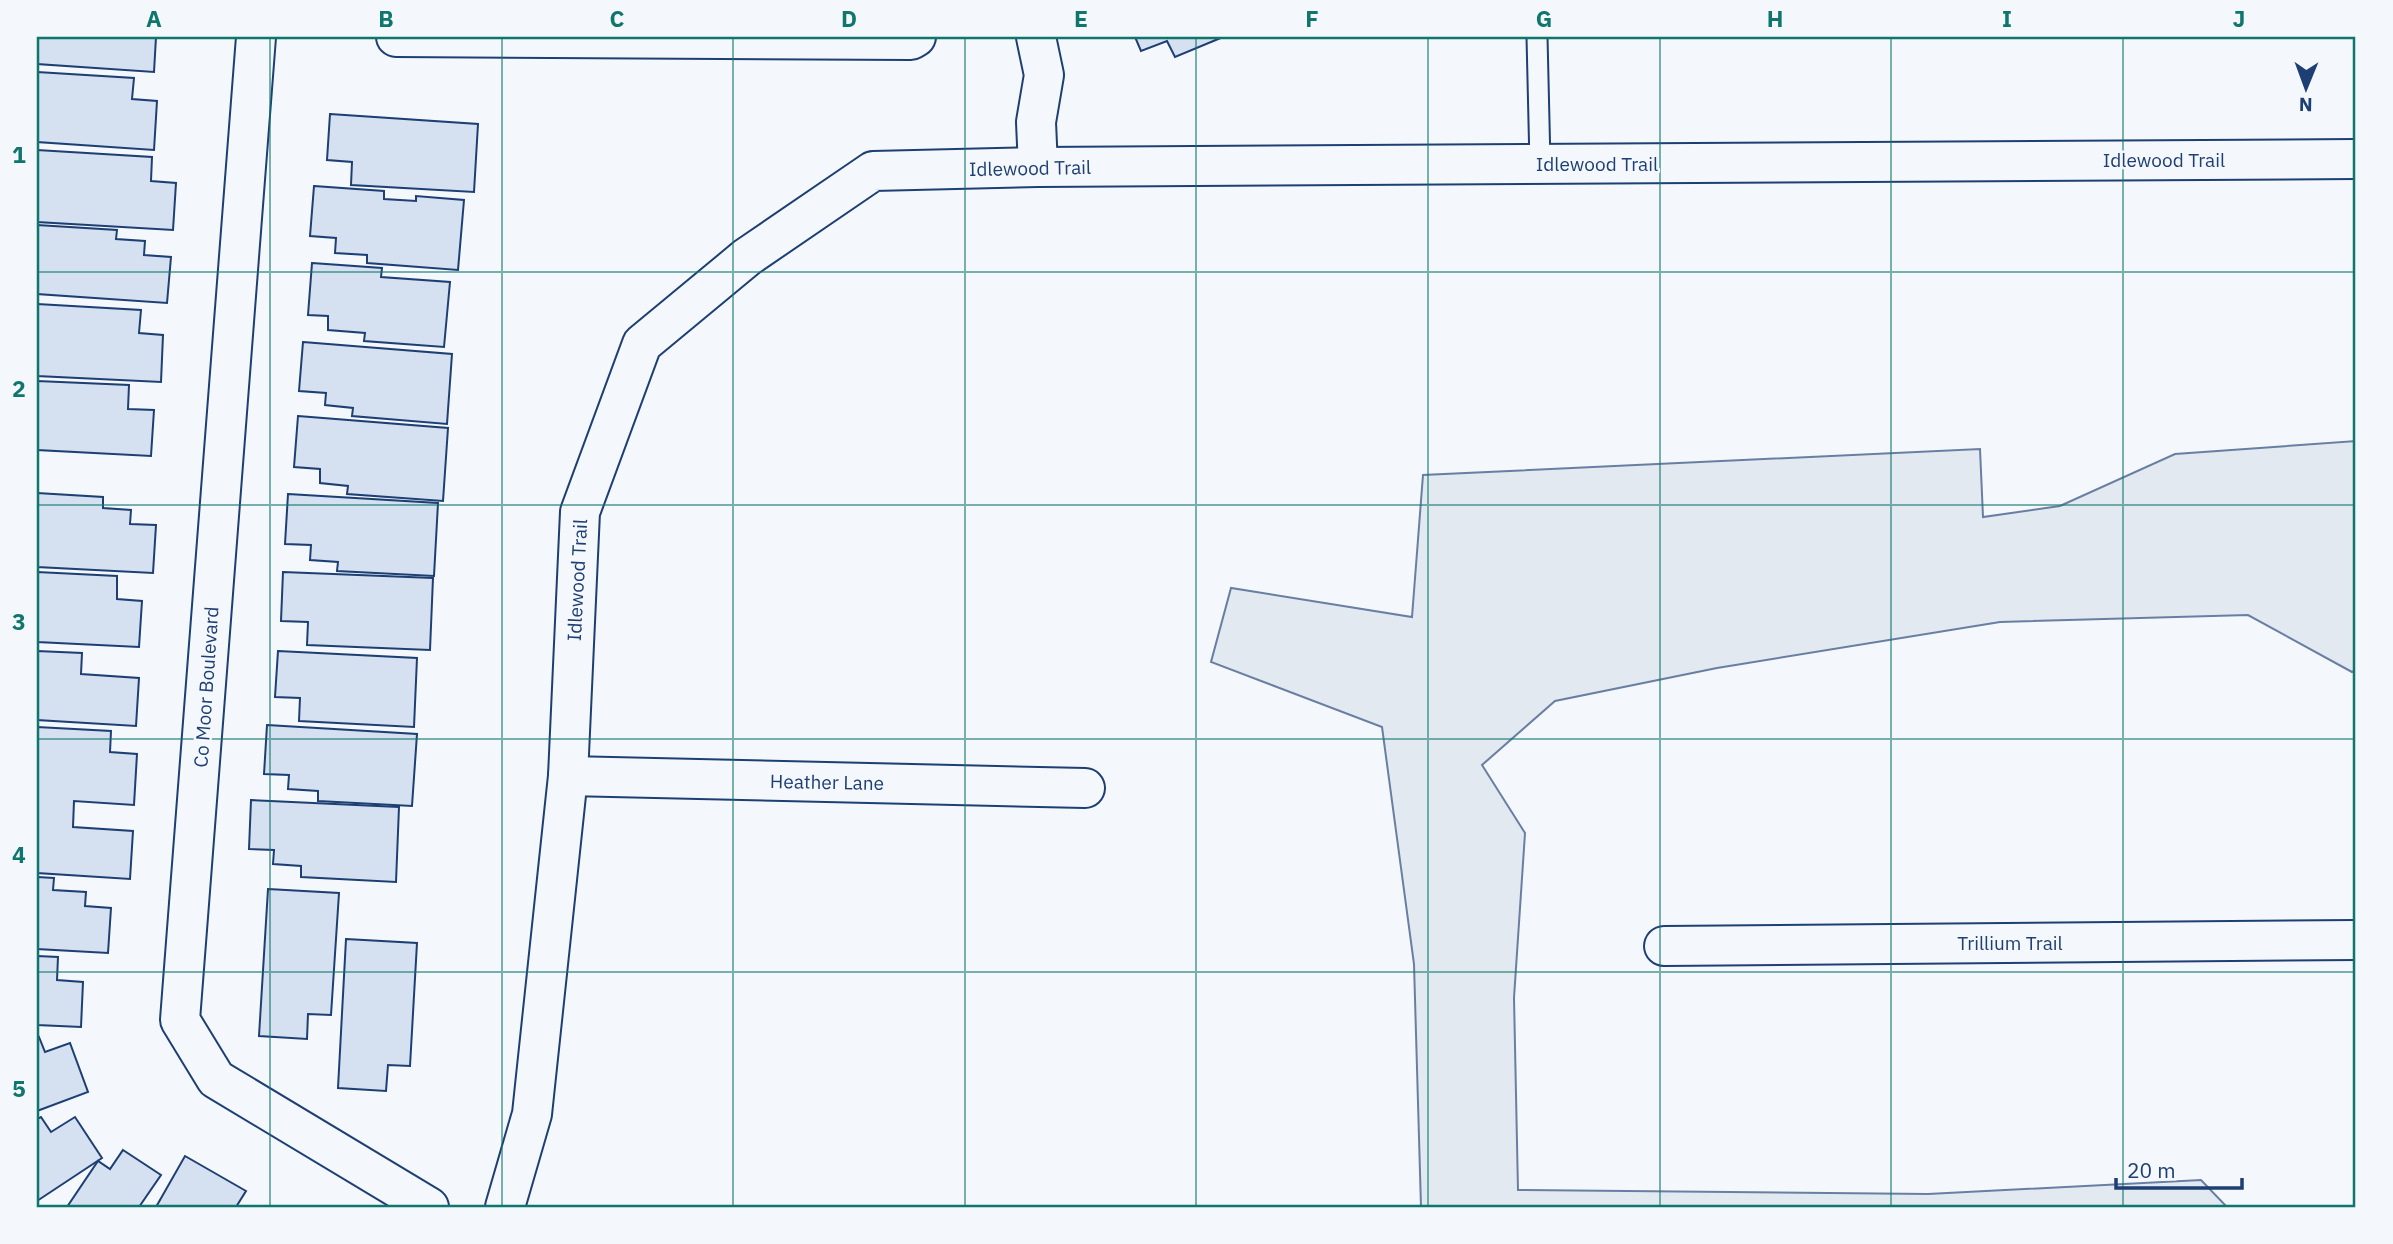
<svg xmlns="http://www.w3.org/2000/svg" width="2393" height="1244" font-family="'IBM Plex Sans',sans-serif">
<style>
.green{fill:#e3e9f0;stroke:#687fa3;stroke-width:2}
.building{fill:#d5e0f0;stroke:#1d3f73;stroke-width:2}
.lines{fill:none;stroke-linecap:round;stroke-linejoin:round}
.service-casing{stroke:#1d3f73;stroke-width:23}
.minor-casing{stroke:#1d3f73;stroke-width:42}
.service{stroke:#f4f7fb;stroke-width:19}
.minor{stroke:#f4f7fb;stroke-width:38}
.grid{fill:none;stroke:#0f766e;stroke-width:2;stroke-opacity:0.55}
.labels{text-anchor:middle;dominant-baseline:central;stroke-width:5;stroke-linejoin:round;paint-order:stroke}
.street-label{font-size:19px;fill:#1d3f73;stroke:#f4f7fb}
.neatline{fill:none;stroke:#0f766e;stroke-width:2.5}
.grid-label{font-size:23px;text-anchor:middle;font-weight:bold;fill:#0f766e}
</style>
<rect width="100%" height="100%" fill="#f4f7fb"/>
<polygon class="green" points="2356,441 2356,670 2352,672 2248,615 2000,622 1717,668 1555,701 1482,765 1525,833 1514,998 1518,1190 1928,1194 2201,1180 2227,1207 1421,1207 1414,964 1382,727 1211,662 1231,588 1412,617 1423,475 1980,449 1983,517 2060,506 2175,454"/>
<g class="building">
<polygon points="37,37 156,37 154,72 37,64"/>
<polygon points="1135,37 1223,37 1175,57 1167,41 1141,51"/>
<polygon points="37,72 134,78 132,99 157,101 154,150 37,142"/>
<polygon points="330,114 478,124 474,192 351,185 352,162 327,160"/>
<polygon points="37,150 152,157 151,181 176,183 173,230 37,222"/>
<polygon points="314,186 384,191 384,199 416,201 416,196 464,200 458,270 367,263 367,255 335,253 336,238 310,236"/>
<polygon points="37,225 117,230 116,239 145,241 144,255 171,257 167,303 37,294"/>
<polygon points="312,263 382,268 381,277 450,282 444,347 364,341 365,333 328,330 328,316 308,315"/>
<polygon points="37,304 141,310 139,333 163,335 161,382 37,376"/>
<polygon points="303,342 452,354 447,424 352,416 353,408 325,405 326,393 299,391"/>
<polygon points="37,381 129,385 128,409 154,410 151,456 37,450"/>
<polygon points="298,416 448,428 443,501 347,494 348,486 320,483 320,469 294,467"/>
<polygon points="37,493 103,497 103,508 131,510 130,524 156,525 153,573 37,567"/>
<polygon points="288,494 438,503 434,576 337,571 338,562 310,560 311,545 285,544"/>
<polygon points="37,572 117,576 117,599 142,601 139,647 37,642"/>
<polygon points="283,572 433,578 430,650 307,645 308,622 281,621"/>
<polygon points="37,651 82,653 81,674 139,678 136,726 37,720"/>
<polygon points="278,651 417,658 414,727 299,721 300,698 275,697"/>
<polygon points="267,725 417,734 412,806 318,801 318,791 288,789 289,775 264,774"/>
<polygon points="37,727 111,731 110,752 137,754 134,805 74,801 73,827 133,831 130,879 37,873"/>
<polygon points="251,800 399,807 396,882 301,877 301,866 273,864 274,850 249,849"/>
<polygon points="37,877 54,878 53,890 86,892 85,906 111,908 108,953 37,949"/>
<polygon points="268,889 339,893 331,1015 308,1014 307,1039 259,1036"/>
<polygon points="346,939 417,943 410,1066 388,1065 386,1091 338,1088"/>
<polygon points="37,956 58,957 57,980 83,982 81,1027 37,1025"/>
<polygon points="39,1037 45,1052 70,1043 88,1092 37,1111 37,1038"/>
<polygon points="41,1117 51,1132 75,1117 102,1158 37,1201 37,1119"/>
<polygon points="123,1150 161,1175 139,1207 67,1207 98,1161 110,1169"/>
<polygon points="185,1156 246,1191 236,1207 156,1207"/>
</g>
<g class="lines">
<defs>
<polyline id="service" points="1537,37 1540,164"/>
<g id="minor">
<polyline points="256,37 180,1020 216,1079 429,1207"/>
<polyline points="396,37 911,40 916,37"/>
<polyline points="1036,37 1044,75 1036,122 1038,167"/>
<polyline points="568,776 1085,788"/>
<polyline points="1664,946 2356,940"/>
<polyline points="505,1207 532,1114 568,776 580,512 642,344 747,257 873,171 1038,167 2356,159"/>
</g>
</defs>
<use href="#service" class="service-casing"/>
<use href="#minor" class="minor-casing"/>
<use href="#service" class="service"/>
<use href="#minor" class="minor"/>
</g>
<path class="grid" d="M270,37V1207M502,37V1207M733,37V1207M965,37V1207M1196,37V1207M1428,37V1207M1660,37V1207M1891,37V1207M2123,37V1207M37,272H2356M37,505H2356M37,739H2356M37,972H2356"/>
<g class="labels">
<g class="street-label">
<text x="2164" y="160">Idlewood Trail</text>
<text x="1597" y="164">Idlewood Trail</text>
<text transform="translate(1030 168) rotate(-1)">Idlewood Trail</text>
<text transform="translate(577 580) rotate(-87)">Idlewood Trail</text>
<text transform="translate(206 687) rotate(-86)">Co Moor Boulevard</text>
<text transform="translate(827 782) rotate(1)">Heather Lane</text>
<text x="2010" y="943">Trillium Trail</text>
</g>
</g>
<rect width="2393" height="1244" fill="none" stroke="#f4f7fb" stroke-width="77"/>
<g transform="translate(2306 88) rotate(181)" stroke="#f4f7fb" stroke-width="5" paint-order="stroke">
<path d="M0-5L12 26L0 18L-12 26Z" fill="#1d3f73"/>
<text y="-10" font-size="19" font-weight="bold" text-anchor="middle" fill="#1d3f73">N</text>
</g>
<path d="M2116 1178v10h126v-10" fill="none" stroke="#1d3f73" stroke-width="3.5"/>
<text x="2127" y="1178" font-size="21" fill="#1d3f73" stroke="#f4f7fb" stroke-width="5" paint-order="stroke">20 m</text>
<rect x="38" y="38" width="2316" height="1168" class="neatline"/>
<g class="grid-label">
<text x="154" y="27">A</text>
<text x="386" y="27">B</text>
<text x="617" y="27">C</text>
<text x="849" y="27">D</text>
<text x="1081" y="27">E</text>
<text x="1312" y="27">F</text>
<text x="1544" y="27">G</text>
<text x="1775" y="27">H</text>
<text x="2007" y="27">I</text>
<text x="2239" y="27">J</text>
<text x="19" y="163">1</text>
<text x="19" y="397">2</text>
<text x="19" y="630">3</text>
<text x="19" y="863">4</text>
<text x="19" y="1097">5</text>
</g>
</svg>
